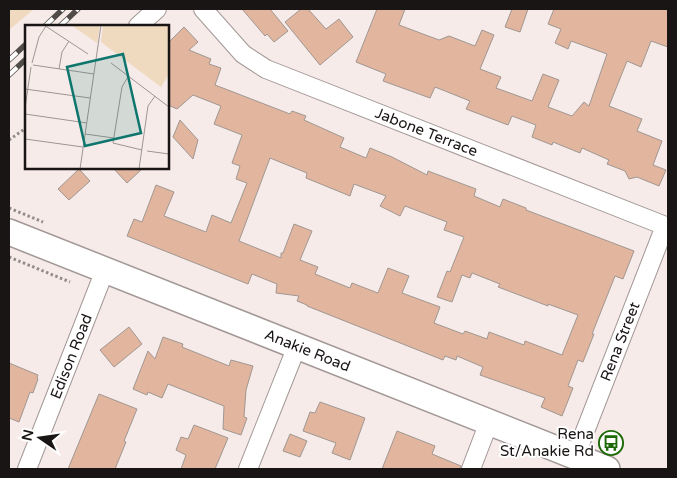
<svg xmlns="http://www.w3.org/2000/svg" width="677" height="478" font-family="'Varela Round',sans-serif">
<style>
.green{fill:#f0dabf}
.building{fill:#e1b59e;stroke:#a09792;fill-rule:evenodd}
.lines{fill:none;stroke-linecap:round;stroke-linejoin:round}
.minor-casing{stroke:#a29896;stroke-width:20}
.secondary-casing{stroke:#a29896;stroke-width:28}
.path{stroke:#948c8b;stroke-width:3;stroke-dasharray:2.5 2.5;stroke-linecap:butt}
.minor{stroke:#fff;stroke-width:18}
.secondary{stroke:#fff;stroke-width:25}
.rail-casing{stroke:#514c4a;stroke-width:5.5}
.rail{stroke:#fff;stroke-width:4;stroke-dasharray:11;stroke-linecap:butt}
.labels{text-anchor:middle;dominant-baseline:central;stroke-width:4;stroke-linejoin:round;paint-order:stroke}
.street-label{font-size:15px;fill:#191514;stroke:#fff}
.poi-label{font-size:15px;fill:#191514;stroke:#fff;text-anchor:end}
.inset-road{fill:none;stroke:#9e9594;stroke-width:1}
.view{fill:#0f766e;fill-opacity:0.15;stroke:#0f766e;stroke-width:2.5}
.inset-edge{fill:none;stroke:#191514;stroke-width:2.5}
</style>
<rect width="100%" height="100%" fill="#f6ebe9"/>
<polygon class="green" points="9,9 34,9 9,30"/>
<g class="building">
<polygon points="242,9 270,9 288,31 274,42 267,34 265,36"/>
<polygon points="301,9 308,9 326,29 339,19 353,37 320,65 285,22"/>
<polygon points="377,9 405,9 399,25 439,40 449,36 475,46 482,30 494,35 480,69 501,77 496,88 532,101 543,74 559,80 548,107 572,116 584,102 589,106 607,54 571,41 568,49 555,43 561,29 548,24 554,9 668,9 668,47 651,41 641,67 627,61 609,106 642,119 637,131 662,141 653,165 666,170 659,186 637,177 629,179 625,171 607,164 609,160 582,148 580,153 553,142 552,145 532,137 536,125 512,116 508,125 466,109 470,101 435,87 430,98 383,81 386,74 356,62"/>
<polygon points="512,9 528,9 520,32 505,27"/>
<path d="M184,27L198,42L189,50L211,59L209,64L221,68L215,85L290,114L292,111L306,116L304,120L344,138L340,147L366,158L370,148L392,157L427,175L428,171L476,189L474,196L500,207L503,199L526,208V210L634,251L623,279L615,276L592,334H594L583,362L578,360L568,386L573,388L562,416L541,407L545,398L480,375L483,367L457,356L456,360L445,356L443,360L307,306V305L297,301L299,296L276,293L277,284L252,274L248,284L127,236L134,219L142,222L156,185L174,192L164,216L206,232L212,215L231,223L247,183L236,179L240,166L232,163L242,135L214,124L221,106L193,95L177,109L168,105V43ZM270,158L307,173L306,178L350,196L354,184L386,196L380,206L400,216L405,206L447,222L444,230L464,237L450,272L447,271L437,297L452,302L462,275L470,278L472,273L500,284L498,287L548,306V304L578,315L562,355L525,341L524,345L489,332L487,339L465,331L463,334L434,323L440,307L402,293L409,276L388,268L378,293L352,283L350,288L315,274L318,267L300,260L312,231L294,224L283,253H281V258L239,241Z"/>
<polygon points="180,120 198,140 193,159 173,137"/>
<polygon points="113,168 143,168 127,183"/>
<polygon points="79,169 90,181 69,200 58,189"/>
<polygon points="129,327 142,344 114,367 100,350"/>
<polygon points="163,337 183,344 182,347 229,366 231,360 253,366 246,390 244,417 247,418 241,435 223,429 224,406 168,384 162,398 148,392 147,395 133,389 148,351 155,359"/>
<polygon points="9,363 38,375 37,378 38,379 33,393 30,392 19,422 9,418"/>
<polygon points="99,394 137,409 124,441 126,442 115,469 68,469"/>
<polygon points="320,402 365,418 350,460 332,453 336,443 303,431 310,412 315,413"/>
<polygon points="194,425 228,438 215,469 181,469 186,455 176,450 181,437 188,439"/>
<polygon points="397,431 435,446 432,454 461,466 461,469 382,469"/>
<polygon points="290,434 307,441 300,457 283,451"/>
</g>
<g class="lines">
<defs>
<g id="minor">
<path id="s1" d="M203,9L243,54L266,69L668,227"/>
<polyline points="138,26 157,9"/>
<path id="s2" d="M575,457L665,226"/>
<path id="s3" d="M27,469L105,270"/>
<polyline points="248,469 297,346"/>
<polyline points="471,469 489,422"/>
</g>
<g id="secondary">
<path id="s4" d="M9,232L607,469"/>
</g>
</defs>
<use href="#minor" class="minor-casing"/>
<use href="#secondary" class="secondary-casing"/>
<g class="path">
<polyline points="9,140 26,128"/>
<polyline points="9,208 43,222"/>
<polyline points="9,257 70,282"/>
</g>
<use href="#minor" class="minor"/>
<use href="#secondary" class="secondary"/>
<defs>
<g id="rail">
<polyline points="45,26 63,9"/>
<polyline points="60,26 78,9"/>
<polyline points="9,60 26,44"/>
<polyline points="9,75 26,59"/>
</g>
</defs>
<use href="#rail" class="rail-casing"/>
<use href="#rail" class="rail"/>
</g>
<defs>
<symbol id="bus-ring" viewBox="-11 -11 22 22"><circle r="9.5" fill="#fff" stroke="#1e6907" stroke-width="1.5"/><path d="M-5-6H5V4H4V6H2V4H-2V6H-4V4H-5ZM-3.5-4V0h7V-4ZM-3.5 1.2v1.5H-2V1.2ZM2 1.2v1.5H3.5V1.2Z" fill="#1e6907"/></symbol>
</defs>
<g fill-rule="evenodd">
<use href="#bus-ring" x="597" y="429" width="28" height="28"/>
</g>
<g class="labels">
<g class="street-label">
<text stroke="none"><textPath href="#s1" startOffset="260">Jabone Terrace</textPath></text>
<text stroke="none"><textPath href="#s2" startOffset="124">Rena Street</textPath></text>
<text stroke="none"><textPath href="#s4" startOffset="321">Anakie Road</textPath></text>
<text stroke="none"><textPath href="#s3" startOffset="121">Edison Road</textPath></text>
</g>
<g class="poi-label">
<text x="594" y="434">Rena<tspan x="594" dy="17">St/Anakie Rd</tspan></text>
</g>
</g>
<g transform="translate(25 25)">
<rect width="144" height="144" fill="#f6ebe9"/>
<path d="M46,0H75L72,18ZM78,0H144V49L136,62L76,17Z" fill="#f0dabf"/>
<path class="inset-road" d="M19,0L63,29M7,38L14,12L21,1M86,38L144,82M8,40L69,49M34,44L37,27L44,16M104,50L97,62L88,118L117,125M0,64L65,73M0,83L6,42M0,89L62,98M60,109L89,113M0,114L58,122M122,126L144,129M55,144L76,0M114,144L123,81L130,71"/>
<path class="view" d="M98,29L116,108L60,121L42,42Z"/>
<rect width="144" height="144" class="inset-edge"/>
</g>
<rect width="677" height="478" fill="none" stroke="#191514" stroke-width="20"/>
<g transform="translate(40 438) rotate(283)" stroke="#ffffff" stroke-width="4" paint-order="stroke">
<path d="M0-4L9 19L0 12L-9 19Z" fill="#191514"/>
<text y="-8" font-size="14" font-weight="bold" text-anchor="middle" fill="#191514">N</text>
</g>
</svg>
